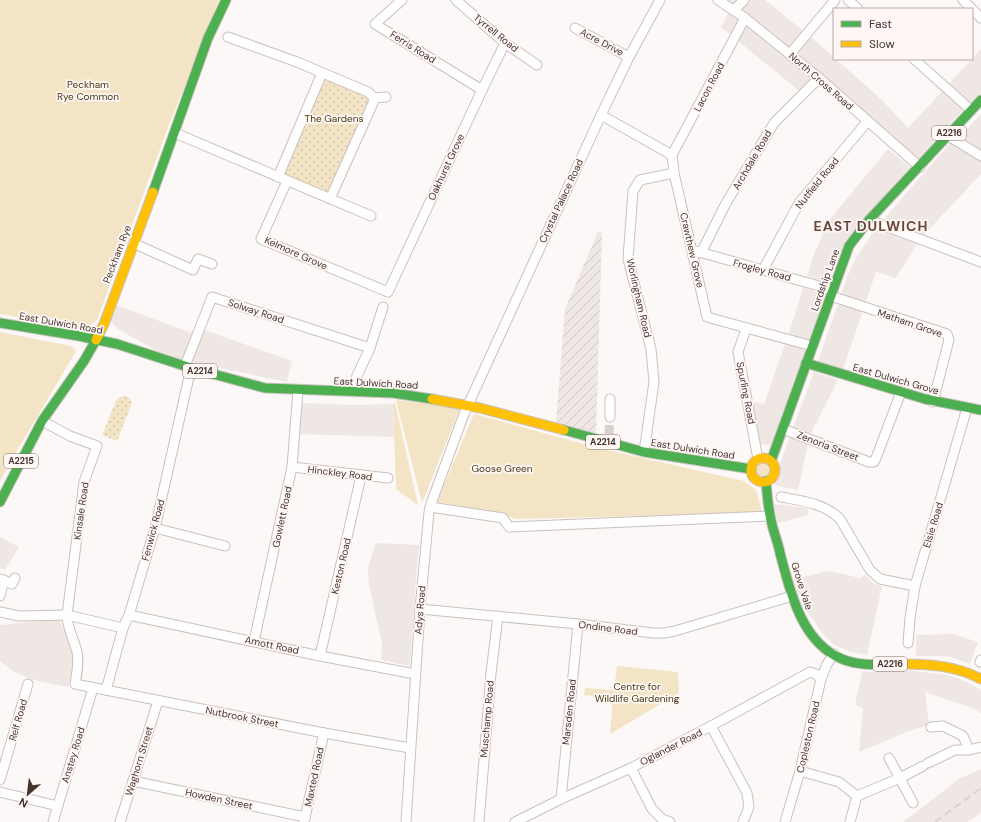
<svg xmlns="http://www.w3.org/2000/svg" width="981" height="822" font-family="'DM Sans',sans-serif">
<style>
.built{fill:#efe7e4}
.industrial{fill:url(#industrial-furrows)}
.grass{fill:url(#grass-dots)}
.park{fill:#f2e4c5}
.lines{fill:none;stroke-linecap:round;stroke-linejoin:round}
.street-tunnel{stroke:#d7d1cf;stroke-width:9;stroke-dasharray:9 4.5;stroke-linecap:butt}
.street-casing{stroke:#cac1be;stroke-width:11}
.fast-casing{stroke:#cac1be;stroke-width:11}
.slow-casing{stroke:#cac1be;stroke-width:11}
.street{stroke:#fffefe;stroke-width:9}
.fast{stroke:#4caf50;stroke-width:9}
.slow{stroke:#ffc107;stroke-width:9}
.rail{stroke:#d7d5d4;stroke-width:2;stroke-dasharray:8 4;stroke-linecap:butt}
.labels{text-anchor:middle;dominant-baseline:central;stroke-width:3.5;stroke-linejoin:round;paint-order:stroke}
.shield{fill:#fff7f4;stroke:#7d6f6b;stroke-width:1}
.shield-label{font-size:9px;font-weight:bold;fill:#453530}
.street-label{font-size:10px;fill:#453530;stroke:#fff7f4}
.park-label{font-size:10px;fill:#433816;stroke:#fff7f4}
.district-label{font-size:14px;font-weight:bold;letter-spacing:1px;fill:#69493d;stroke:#fff7f4}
</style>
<defs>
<pattern id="industrial-furrows" width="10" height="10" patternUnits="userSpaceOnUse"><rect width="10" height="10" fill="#efe7e4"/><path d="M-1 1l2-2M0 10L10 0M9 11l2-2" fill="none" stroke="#cec7c4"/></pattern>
<pattern id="grass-dots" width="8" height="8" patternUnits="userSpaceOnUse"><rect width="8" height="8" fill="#f2e4c5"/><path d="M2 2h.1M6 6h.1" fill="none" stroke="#d1c4aa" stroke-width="1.8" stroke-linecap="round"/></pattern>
</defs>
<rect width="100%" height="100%" fill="#fcf8f7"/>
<g class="built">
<polygon points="718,0 765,0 806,33 834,57 834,59 836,59 883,101 908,128 981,49 981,93 957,116 917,160 819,78 803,94 721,27 731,8"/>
<polygon points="981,114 981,152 959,138"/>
<polygon points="950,143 981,161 981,174 923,236 895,224 885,218"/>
<polygon points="888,149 910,167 843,246 828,283 807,276 814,254 830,219"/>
<polygon points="876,229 917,244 896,278 876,272 843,369 818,361 847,277 857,256"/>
<polygon points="803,288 827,295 810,342 788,336"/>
<polygon points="116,305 189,332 202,329 292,361 287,382 191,362 157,351 118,329 110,321"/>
<polygon points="785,344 807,351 771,446 757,443 752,402 764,404"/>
<polygon points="814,372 838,380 810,435 798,490 774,485 783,455"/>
<polygon points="299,403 355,405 393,404 394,437 297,434"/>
<polygon points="774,504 807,508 809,515 778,523"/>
<polygon points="0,537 19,547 5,570 0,568"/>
<polygon points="376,543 421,545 418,551 410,666 381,660 382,643 369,586 368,567"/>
<polygon points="829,571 860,578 865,575 874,584 882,586 867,655 851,652 834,645 822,633 809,614 798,594 794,579"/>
<polygon points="59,619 74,653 71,674 68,687 37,681 26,677 13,671 0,661 0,625"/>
<polygon points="953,634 978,642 970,664 947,656 916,656 916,635"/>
<polygon points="906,670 946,675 960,679 975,686 981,691 981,713 972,708 925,692 929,725 909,731 859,752 863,708 855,705 862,672"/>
<polygon points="981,769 981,813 968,822 903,822 959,779"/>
</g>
<polygon class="industrial" points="598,232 602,232 596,434 556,422 565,309"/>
<g class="grass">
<polygon points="323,76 371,98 329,197 280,175"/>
<polygon points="125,396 130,399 132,403 117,441 102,435 116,401 120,397"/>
</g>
<g class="park">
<polygon points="0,0 219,0 167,130 97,320 86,329 0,314"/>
<path d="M0,332L71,346L76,351C51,394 24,437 0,481Z"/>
<polygon points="396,400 460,408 422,503"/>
<polygon points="395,403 418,505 396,489 393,404"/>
<polygon points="474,414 598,448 744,481 756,490 762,512 640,516 515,519 502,513 437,502"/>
<circle cx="763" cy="470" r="8"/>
<polygon points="617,666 678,672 679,693 610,734 613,698 584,695 585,688 614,690"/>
</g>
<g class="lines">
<polyline class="street-tunnel" points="609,434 610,417"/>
<defs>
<g id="street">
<polyline points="402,0 375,24 482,90"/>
<polyline points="456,0 505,43 537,65"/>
<polyline points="718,0 745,18 819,78 920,167"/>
<polyline points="848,0 858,9"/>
<polyline points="963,0 981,18"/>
<polyline points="734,10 744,0"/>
<polyline points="575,28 629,57"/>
<polyline points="228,37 297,62 368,92 374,98 386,97"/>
<polyline points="790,54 835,0"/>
<polyline points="914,59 971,110"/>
<polyline points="601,115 672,155 674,173 707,317 812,346"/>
<polyline points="175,133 371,216"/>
<polyline points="947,135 981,156"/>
<polyline points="672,155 745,18"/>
<polyline points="278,177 322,73"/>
<polyline points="287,181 261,239 388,292 482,90 505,43"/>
<polyline points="330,199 373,103 374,98"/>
<polyline points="869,220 981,262"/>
<polyline points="133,243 193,270 198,259 212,264"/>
<polyline points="696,251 833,290"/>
<polyline points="701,253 725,205 774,123 819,78"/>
<polyline points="763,270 799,203 867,122"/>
<polyline points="831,296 947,334 949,340 933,402"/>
<polyline points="746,329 738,352 758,459"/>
<polyline points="185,366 212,297 370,348"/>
<polyline points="354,392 356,378 370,348 383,307"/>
<polyline points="610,399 610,417"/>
<path d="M42,421L70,436L97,446L84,482L83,490L67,615C67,628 74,639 77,652C79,662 77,673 75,684L324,733L410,748"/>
<polyline points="783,429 869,462 874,462 876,458 901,392"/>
<polyline points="644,452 654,382 651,349 628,259 633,191 640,180 674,173"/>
<polyline points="292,467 388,478"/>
<path d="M781,497C802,501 824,503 840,519L870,570L880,579L915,586"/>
<polyline points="430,507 503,518 509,527 770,516"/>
<polyline points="155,528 225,546"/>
<polyline points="0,579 12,584 15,578"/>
<polyline points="0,596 4,580"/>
<polyline points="420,609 578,624 653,633 664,633 675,631 792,596"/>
<polyline points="0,612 19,616 67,615 123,628"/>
<polyline points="129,615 320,656 415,674"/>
<polyline points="254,641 292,467 298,390"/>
<polyline points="908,643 910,618 915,586 967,408"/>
<polyline points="320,656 361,476"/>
<polyline points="980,662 981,660"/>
<polyline points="106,690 123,628 129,615 155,528 191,368"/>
<polyline points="711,726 747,793 749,807 743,822"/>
<polyline points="931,727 943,726 963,736 969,750 981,747"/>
<polyline points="889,758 913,803"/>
<polyline points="928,763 955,750 969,750"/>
<polyline points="631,768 652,809 662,819 670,822"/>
<polyline points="800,771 839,782 857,796"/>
<polyline points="0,780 28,684"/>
<polyline points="133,781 305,817"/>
<polyline points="0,792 58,806"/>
<polyline points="561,799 578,624"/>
<polyline points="53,822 93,688"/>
<polyline points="120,822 158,701"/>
<polyline points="304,822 324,733"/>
<polyline points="406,822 420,609 429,512 432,501 464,414 484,370 601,115 629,57 660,0"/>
<polyline points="479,822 491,673 498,616"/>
<polyline points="515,822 561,799 631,768 711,726 810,672 816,674 821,679"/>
<polyline points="785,822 800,771 821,679 827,664 834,654"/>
<polyline points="850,822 857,796 900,778 923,766"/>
</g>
<g id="fast">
<polyline points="153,192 208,38 226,0"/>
<polyline points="0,323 79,336 117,344 191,368 265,388 393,393 432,399"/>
<polyline points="806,363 925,399 981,410"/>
<polyline points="564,430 644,452 751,469"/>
<polyline points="771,461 849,246 869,220 981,100"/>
<path d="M766,481C767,494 768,507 771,520C773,531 778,542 780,553C790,591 801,642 842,659C861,667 883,664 903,664"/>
<polyline points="0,502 42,421 84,361 96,340"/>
</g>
<g id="slow">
<polyline points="96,340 104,324 153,192"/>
<polyline points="432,399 480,408 564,430"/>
<circle cx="763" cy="470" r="12"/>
<path d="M903,664C931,664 956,666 981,679"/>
</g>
</defs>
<use href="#street" class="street-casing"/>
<use href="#fast" class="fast-casing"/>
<use href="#slow" class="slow-casing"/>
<use href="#street" class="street"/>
<use href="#fast" class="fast"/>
<use href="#slow" class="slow"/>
<polyline class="rail" points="935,822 981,788"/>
</g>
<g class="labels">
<g class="shield">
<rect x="932" y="126" width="34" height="14" rx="3"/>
<rect x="183" y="364" width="34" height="14" rx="3"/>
<rect x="586" y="435" width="34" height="14" rx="3"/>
<rect x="4" y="454" width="34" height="14" rx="3"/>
<rect x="873" y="657" width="34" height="14" rx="3"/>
</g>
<g class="shield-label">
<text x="949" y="133">A2216</text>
<text x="200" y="371">A2214</text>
<text x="603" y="442">A2214</text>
<text x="21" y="461">A2215</text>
<text x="890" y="664">A2216</text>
</g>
<g class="street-label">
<text transform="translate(496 33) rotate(39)">Tyrrell Road</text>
<text transform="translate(602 42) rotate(28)">Acre Drive</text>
<text transform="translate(413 47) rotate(32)">Ferris Road</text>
<text transform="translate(821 81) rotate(41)">North Cross Road</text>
<text transform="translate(709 87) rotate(-62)">Lacon Road</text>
<text transform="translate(752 160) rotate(-60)">Archdale Road</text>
<text transform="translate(446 167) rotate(-65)">Oakhurst Grove</text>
<text transform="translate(817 183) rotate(-51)">Nutfield Road</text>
<text transform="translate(561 201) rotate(-65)">Crystal Palace Road</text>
<text transform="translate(692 250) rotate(77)">Crawthew Grove</text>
<text transform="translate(296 253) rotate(24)">Kelmore Grove</text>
<text transform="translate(117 254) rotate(-69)">Peckham Rye</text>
<text transform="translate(762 270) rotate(15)">Frogley Road</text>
<text transform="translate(825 280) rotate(-70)">Lordship Lane</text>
<text transform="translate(639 298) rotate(77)">Worlingham Road</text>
<text transform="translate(256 311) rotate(18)">Solway Road</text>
<text transform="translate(61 323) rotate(10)">East Dulwich Road</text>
<text transform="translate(910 323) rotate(19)">Matham Grove</text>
<text transform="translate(896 379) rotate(16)">East Dulwich Grove</text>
<text transform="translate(376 383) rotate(3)">East Dulwich Road</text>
<text transform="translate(746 393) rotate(79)">Spurling Road</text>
<text transform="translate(828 446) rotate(21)">Zenoria Street</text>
<text transform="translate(693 449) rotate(9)">East Dulwich Road</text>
<text transform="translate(340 473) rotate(7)">Hinckley Road</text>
<text transform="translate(81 511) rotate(-82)">Kinsale Road</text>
<text transform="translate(282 517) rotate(-78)">Gowlett Road</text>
<text transform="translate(933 525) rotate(-73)">Elsie Road</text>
<text transform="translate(153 530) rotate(-75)">Fenwick Road</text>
<text transform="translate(341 566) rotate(-77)">Keston Road</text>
<text transform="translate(802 586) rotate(72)">Grove Vale</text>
<text transform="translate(420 610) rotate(-85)">Adys Road</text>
<text transform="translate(608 628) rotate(7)">Ondine Road</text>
<text transform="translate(272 645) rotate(12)">Amott Road</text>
<text transform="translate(569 712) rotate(-84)">Marsden Road</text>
<text transform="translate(242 717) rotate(11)">Nutbrook Street</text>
<text transform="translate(487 719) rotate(-85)">Muschamp Road</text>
<text transform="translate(18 720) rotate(-74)">Relf Road</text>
<text transform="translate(808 737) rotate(-77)">Copleston Road</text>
<text transform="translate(671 747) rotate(-27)">Oglander Road</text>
<text transform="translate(73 755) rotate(-73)">Anstey Road</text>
<text transform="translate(139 761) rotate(-73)">Waghorn Street</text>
<text transform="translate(314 777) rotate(-78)">Maxted Road</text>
<text transform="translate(219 799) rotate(12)">Howden Street</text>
</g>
<g class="park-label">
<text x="88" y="84">Peckham<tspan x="88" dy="12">Rye Common</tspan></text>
<text x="334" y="118">The Gardens</text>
<text x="502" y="468">Goose Green</text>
<text x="637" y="686">Centre for<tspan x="637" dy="12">Wildlife Gardening</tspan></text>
</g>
<g class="district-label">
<text x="871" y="226">EAST DULWICH</text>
</g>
</g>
<rect x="833" y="8" width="140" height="52" fill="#fff7f4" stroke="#b5a9a6"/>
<rect x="841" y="21" width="20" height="6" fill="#4caf50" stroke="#b5a9a6"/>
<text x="869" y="28" font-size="12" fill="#453530">Fast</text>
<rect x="841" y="41" width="20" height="6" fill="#ffc107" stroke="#b5a9a6"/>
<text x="869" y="48" font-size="12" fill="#453530">Slow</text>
<g transform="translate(28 794) rotate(208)" stroke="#fff7f4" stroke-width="3" paint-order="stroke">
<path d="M0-3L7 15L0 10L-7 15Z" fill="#453530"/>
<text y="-6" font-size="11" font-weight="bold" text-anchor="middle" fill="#453530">N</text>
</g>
</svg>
